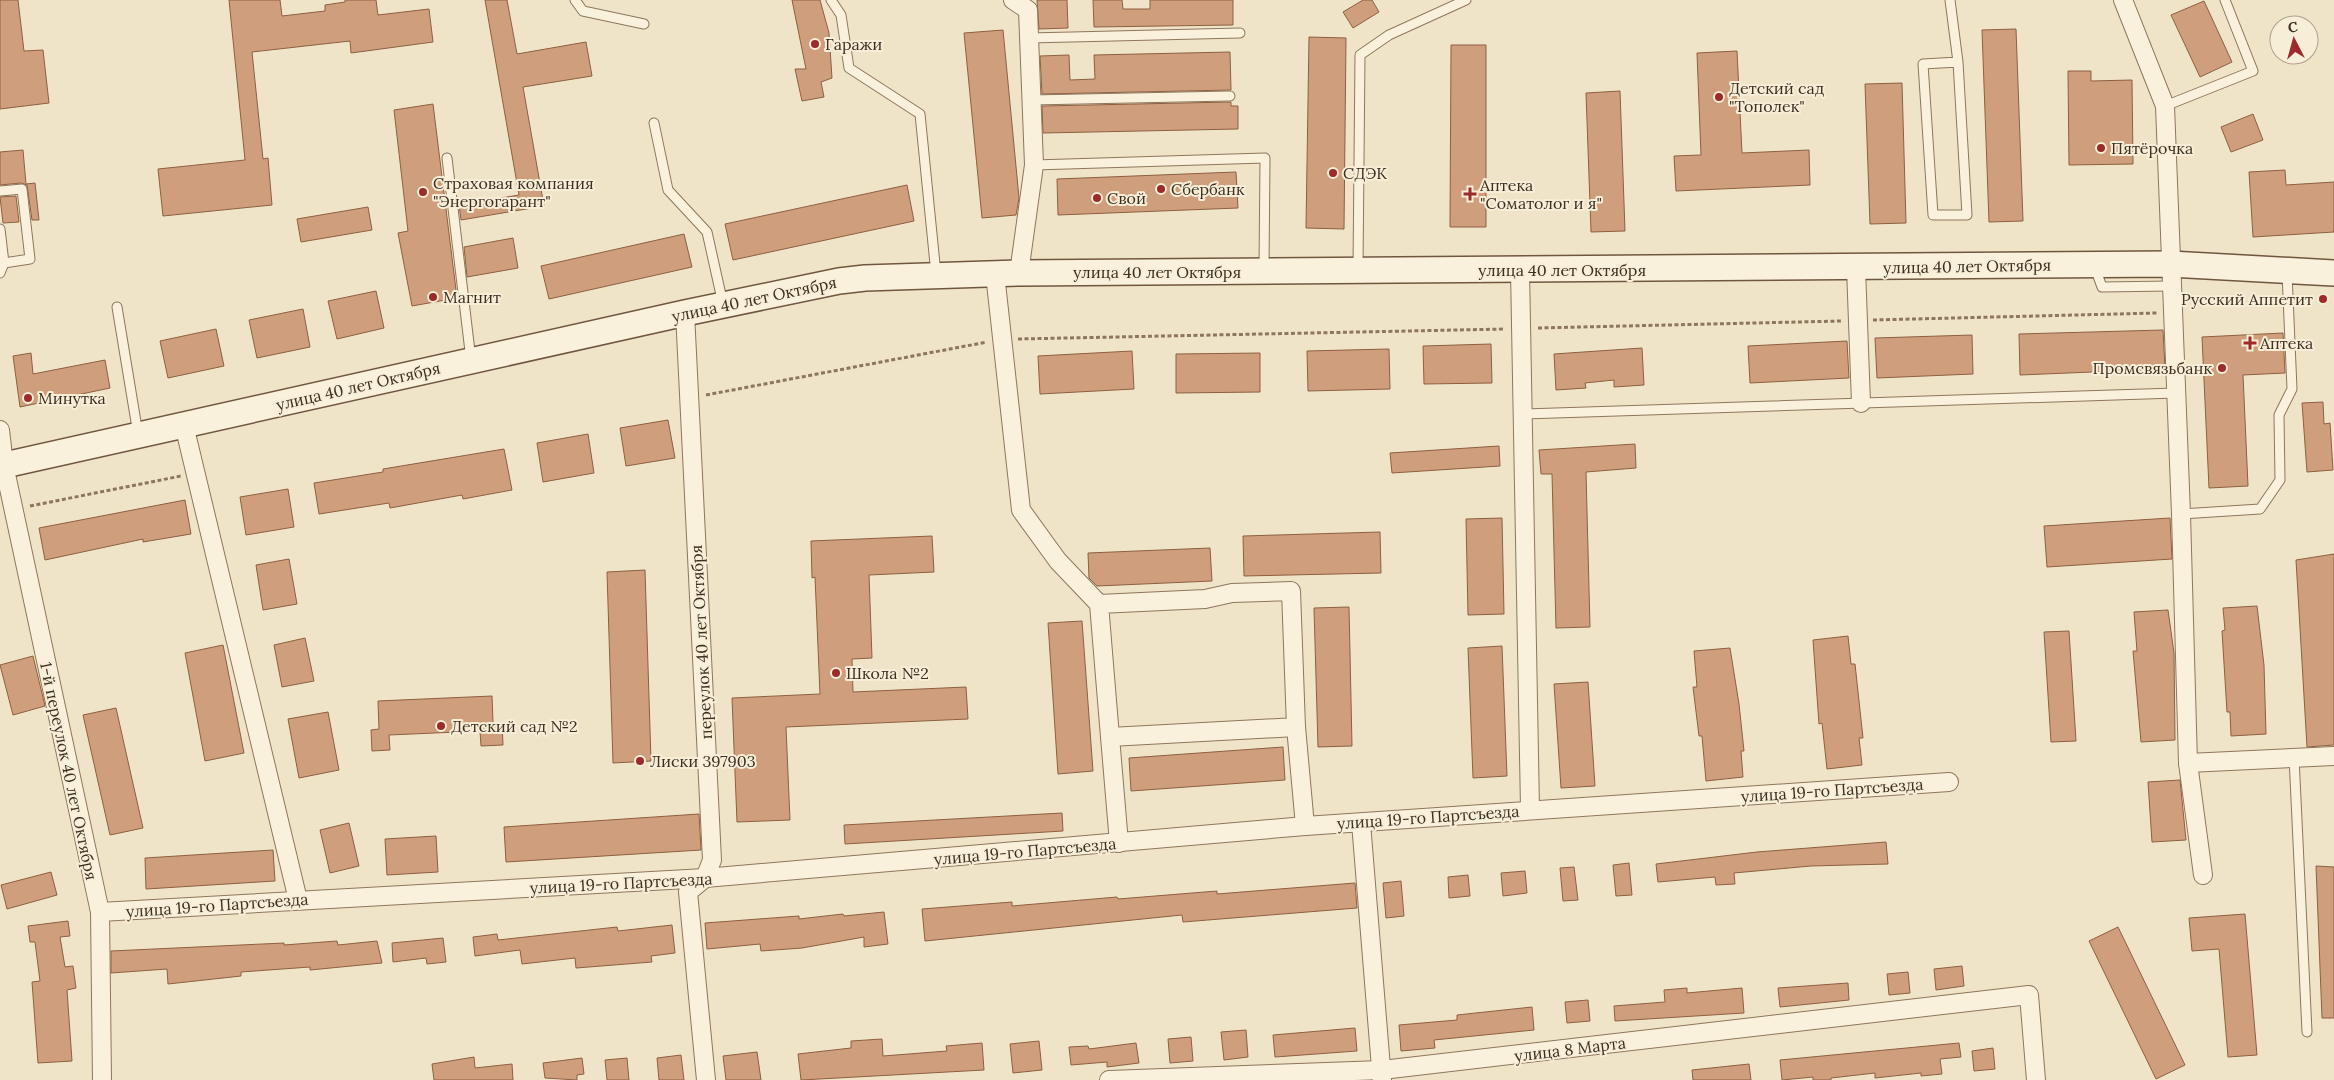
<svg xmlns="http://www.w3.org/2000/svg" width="2334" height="1080" font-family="Lora,serif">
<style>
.building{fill:#cf9f7d;stroke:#8d5f41}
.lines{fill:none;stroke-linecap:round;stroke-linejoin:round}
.lane-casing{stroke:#8d765c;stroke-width:11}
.street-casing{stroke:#8d765c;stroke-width:20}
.secondary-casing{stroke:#6f573f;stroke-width:28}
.path{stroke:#8d765c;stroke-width:3;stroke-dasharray:4 2.5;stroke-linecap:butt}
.lane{stroke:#faf1dc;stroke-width:9}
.street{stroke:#faf1dc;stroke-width:18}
.secondary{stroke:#faf1dc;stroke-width:25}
.poi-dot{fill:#9e2a2b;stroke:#f7eed8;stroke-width:2}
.labels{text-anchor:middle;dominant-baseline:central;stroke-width:4;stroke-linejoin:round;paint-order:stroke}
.poi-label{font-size:16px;fill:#3d2e20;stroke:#f7eed8;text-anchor:start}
.street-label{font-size:16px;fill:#3d2e20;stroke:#f7eed8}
</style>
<rect width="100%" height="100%" fill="#f0e4c8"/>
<g class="building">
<polygon points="0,0 18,0 24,51 43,50 49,103 0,109"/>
<polygon points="229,0 280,0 282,16 325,11 325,5 345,2 345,0 376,0 378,15 429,9 433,42 351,53 350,41 252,52 263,159 268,158 272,205 163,216 158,169 245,160"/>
<polygon points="485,0 507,0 517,54 586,42 592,76 523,87 544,206 461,220 459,205 519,195"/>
<polygon points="792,0 820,0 829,33 832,78 821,82 824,97 802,101 795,69 806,69"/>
<polygon points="1037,0 1067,0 1068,28 1039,29"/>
<polygon points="1093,0 1122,0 1123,9 1150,9 1150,0 1233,0 1233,25 1094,27"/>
<polygon points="1363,0 1372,0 1379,12 1353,28 1343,12"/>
<polygon points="2204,1 2232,62 2200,77 2171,15"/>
<polygon points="2016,29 2023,221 1989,222 1982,30"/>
<polygon points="1003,30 1019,198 1016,215 982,218 964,33"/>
<polygon points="1309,37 1346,38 1344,229 1306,228"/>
<polygon points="1451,45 1486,45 1486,227 1450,227"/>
<polygon points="1737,51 1742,153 1809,150 1810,185 1676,191 1674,156 1701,155 1697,53"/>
<polygon points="1230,52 1231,90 1042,94 1040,56 1069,55 1070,80 1095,79 1094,55"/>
<polygon points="2068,71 2091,71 2091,81 2132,80 2133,164 2069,165"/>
<polygon points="1902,83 1906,223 1870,224 1865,84"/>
<polygon points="1620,91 1625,231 1591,232 1586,93"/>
<polygon points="1231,102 1231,106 1238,106 1238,129 1043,133 1042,106"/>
<polygon points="433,104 457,298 412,306 398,233 408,231 394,110"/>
<polygon points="2253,114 2263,140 2231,152 2221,127"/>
<polygon points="23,150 26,184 35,183 39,220 32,220 27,185 21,183 0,185 0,152"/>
<polygon points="2285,170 2286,185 2334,182 2334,232 2253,237 2249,172"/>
<polygon points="1236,172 1238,208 1058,215 1057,179"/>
<polygon points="907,185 914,221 733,260 725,224"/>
<polygon points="16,196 19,222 3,223 0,197"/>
<polygon points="368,207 372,230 301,242 297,219"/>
<polygon points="684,234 692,267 549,299 541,266"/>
<polygon points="513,238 518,268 467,277 464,247"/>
<polygon points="376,291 384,328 337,339 328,301"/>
<polygon points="303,309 310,347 257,358 249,320"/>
<polygon points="216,329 224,366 168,378 160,341"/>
<polygon points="2163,330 2165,369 2020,375 2019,334"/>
<polygon points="2283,333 2285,373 2243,375 2248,486 2209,488 2202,337"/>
<polygon points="1972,335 1973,374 1877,378 1875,338"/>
<polygon points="1847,341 1849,378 1750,383 1748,346"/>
<polygon points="1491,344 1492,383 1424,384 1423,346"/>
<polygon points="1642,348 1644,385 1614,387 1614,380 1585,383 1586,388 1556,390 1554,354"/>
<polygon points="1389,349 1390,389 1308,391 1307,351"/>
<polygon points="1132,351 1134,389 1040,394 1038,356"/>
<polygon points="31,353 33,374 105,360 110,388 20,407 13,356"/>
<polygon points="1260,353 1260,392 1176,393 1176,354"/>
<polygon points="2323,402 2324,424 2330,423 2333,470 2307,472 2302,403"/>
<polygon points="668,420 675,458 626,466 620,428"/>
<polygon points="588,434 594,473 543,482 537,443"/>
<polygon points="1635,444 1636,468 1586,472 1590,627 1556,628 1552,474 1541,474 1539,450"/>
<polygon points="1499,446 1500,466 1392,473 1390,453"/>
<polygon points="504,449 512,490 463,499 462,495 390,508 389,503 319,514 314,483 383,472 383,469"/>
<polygon points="288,489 294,527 246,535 240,497"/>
<polygon points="185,500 191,534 143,542 143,539 45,560 39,528"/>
<polygon points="1502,518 1504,614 1468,615 1466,519"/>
<polygon points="2170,518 2172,559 2047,567 2044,526"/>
<polygon points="1380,532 1381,573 1244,576 1243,536"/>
<polygon points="932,536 934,572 869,575 872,658 852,659 853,692 966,687 968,719 786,727 790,820 737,822 732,698 820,694 815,577 812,578 811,541"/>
<polygon points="1210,548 1212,581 1097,586 1089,578 1088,553"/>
<polygon points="2334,554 2334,745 2307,747 2296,560"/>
<polygon points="289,559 297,604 263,610 256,565"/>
<polygon points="645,570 651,761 613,763 607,572"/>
<polygon points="2257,606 2264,665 2266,734 2231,736 2230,712 2227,712 2222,631 2225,630 2223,608"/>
<polygon points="1349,607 1352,746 1318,747 1314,608"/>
<polygon points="2168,610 2174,653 2175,740 2141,742 2133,651 2137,651 2134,612"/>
<polygon points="1082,621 1093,771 1058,774 1048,623"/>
<polygon points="2069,631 2076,741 2051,742 2044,632"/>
<polygon points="1848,636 1851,664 1855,664 1863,738 1859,738 1862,765 1827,769 1822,723 1819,724 1813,640"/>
<polygon points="305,638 314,681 282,687 274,645"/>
<polygon points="223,645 244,753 205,761 185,653"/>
<polygon points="1502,646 1507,776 1473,778 1468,648"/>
<polygon points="1730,648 1739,704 1744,751 1741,751 1743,777 1706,781 1702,736 1699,736 1693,687 1697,687 1694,651"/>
<polygon points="33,656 45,706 13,715 0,665"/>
<polygon points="1588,682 1595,786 1561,788 1554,684"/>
<polygon points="492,696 493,723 502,723 503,745 481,746 480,731 389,735 390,750 372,751 371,730 379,729 378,701"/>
<polygon points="116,708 143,828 110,835 83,715"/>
<polygon points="328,712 339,770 299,778 288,719"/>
<polygon points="1283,747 1285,780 1131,791 1129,758"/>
<polygon points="2180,780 2186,840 2152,842 2148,782"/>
<polygon points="1062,813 1063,831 845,844 844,825"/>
<polygon points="699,814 701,850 506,862 504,827"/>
<polygon points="349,823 359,866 330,873 320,830"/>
<polygon points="436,836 438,872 387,875 385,839"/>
<polygon points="1886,842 1888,864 1811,866 1734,873 1735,884 1716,885 1715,877 1658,882 1656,864 1757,852"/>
<polygon points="273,850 275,881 146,889 145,858"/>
<polygon points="1629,863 1632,895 1616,896 1613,865"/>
<polygon points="2316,866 2334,867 2334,1018 2322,1018"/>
<polygon points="1574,867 1578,900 1563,901 1560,868"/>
<polygon points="1525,871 1527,893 1503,896 1501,873"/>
<polygon points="51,872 57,895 7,909 1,885"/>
<polygon points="1468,875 1470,896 1449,898 1448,877"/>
<polygon points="1401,881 1404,916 1386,918 1383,883"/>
<polygon points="1355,883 1357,908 1183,922 1182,915 925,941 922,909 1012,902 1012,906 1117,897 1118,899 1217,891 1217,894"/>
<polygon points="884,912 888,944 864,947 864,937 802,948 761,951 760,944 707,949 705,923 799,916 799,919 843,914 844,916"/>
<polygon points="2245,914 2257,1055 2228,1057 2219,949 2192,951 2189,918"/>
<polygon points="68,921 70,936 60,937 65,967 73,966 76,988 67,990 72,1061 38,1063 32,982 40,981 35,942 30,942 28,926"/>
<polygon points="672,925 675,953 651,956 652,962 576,968 575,958 522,964 520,950 475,956 473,937 497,934 498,940 617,927 618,931"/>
<polygon points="2118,927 2185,1065 2156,1079 2089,941"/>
<polygon points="443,938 446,962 427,964 426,958 393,962 392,943"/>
<polygon points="337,941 338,945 377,941 382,963 310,970 310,967 241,972 241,976 168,984 167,969 111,973 111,951 284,943 284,945"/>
<polygon points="1962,966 1964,986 1936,990 1934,969"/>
<polygon points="1908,972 1910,993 1889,995 1887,974"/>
<polygon points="1848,983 1849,1000 1780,1007 1778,988"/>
<polygon points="1687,988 1687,993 1742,988 1744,1013 1615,1021 1614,1006 1665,1002 1664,990"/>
<polygon points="1588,1000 1590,1021 1567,1023 1565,1002"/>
<polygon points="1532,1007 1534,1030 1434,1040 1435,1048 1401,1051 1399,1025 1457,1020 1457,1015"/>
<polygon points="1355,1028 1357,1051 1275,1057 1273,1035"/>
<polygon points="1246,1030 1248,1057 1224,1060 1221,1032"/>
<polygon points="1191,1037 1193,1061 1170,1063 1168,1039"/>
<polygon points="882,1039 883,1056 947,1051 946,1046 982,1043 984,1070 801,1080 798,1054 851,1048 851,1041"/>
<polygon points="1039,1041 1042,1070 1013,1073 1010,1044"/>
<polygon points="1136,1043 1139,1063 1107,1067 1107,1062 1071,1065 1069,1047 1088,1046 1089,1049"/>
<polygon points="1959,1043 1961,1057 1940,1059 1942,1074 1921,1076 1921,1073 1875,1078 1875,1073 1831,1078 1831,1080 1813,1080 1813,1077 1782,1080 1780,1060"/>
<polygon points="1993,1048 1995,1069 1974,1071 1972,1051"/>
<polygon points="757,1052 761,1080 726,1080 723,1056"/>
<polygon points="681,1055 684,1080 659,1080 657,1058"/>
<polygon points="474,1057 475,1068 512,1064 513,1080 434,1080 432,1064"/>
<polygon points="582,1058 584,1074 577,1075 577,1080 545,1078 543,1063"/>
<polygon points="627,1058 629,1080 607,1080 605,1060"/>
<polygon points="1749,1064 1751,1080 1693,1080 1692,1070"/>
</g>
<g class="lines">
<defs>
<g id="lane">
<polyline points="575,0 583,11 644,24"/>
<polyline points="831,0 841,15 849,68 920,114 936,274"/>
<polyline points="1950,0 1958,62 1967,215 1933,215 1923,64 1958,62"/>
<polyline points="1029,38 1240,33"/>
<polyline points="1031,100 1230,96"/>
<polyline points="2165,106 2253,71 2225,0"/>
<polyline points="654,123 668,190 707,232 723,304"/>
<polyline points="447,158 471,360"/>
<polyline points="1034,165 1265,158 1264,269"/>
<polyline points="0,191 22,189 30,259 4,263"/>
<polyline points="0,229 4,263 0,273"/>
<polyline points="1358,268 1360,55 1389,35 1466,0"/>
<polyline points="2095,268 2102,287 2171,286"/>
<polyline points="117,307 138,434"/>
<polyline points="1522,414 2176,393"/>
<polyline points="2181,514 2260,509 2280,480 2279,415 2292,389 2287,273"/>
<polyline points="2294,757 2307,1032"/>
</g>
<g id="street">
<polyline points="1013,0 1028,10 1034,165 1019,273"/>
<polyline points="2123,0 2165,106 2181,514 2188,763 2203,875"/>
<polyline points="1856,268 1861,403"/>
<polyline points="1520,270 1530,809"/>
<polyline points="995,274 1021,510 1058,561 1099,604 1110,737 1296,727 1291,591 1232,593 1205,599 1099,604"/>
<polyline points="685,313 712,860 705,878 688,892 706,1080"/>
<polyline points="184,425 298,900"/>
<polyline points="0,430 4,465 100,912 102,1080"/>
<polyline points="1296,727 1305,826"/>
<polyline points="1110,737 1119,843"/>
<polyline points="2188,763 2334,756"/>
<polyline points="1361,823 1382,1080"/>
<polyline points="100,912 705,878 1305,826 1949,782"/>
<polyline points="1109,1080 1382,1070 2029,995 2036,1080"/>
</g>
<polyline id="secondary" points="0,466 685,313 839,281 865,278 1019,273 2170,264 2334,273"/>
</defs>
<use href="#lane" class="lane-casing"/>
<use href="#street" class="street-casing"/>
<use href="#secondary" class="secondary-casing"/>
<g class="path">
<polyline points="1873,320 2157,313"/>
<polyline points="1538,328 1842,321"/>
<polyline points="1018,339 1505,329"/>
<polyline points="706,395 987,342"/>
<polyline points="30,506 181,476"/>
</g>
<use href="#lane" class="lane"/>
<use href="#street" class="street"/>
<use href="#secondary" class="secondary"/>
</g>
<g class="poi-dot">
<circle cx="815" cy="44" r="5"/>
<circle cx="1719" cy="97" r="5"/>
<circle cx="2101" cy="148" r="5"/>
<circle cx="1333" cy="173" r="5"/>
<circle cx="1161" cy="189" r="5"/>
<circle cx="423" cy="192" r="5"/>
<path d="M1467.5 186.5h5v5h5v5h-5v5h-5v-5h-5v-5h5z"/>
<circle cx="1097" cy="198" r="5"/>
<circle cx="433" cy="297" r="5"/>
<circle cx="2323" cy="299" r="5"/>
<path d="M2247.5 335.5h5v5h5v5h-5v5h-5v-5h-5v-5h5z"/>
<circle cx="2222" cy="368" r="5"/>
<circle cx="28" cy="398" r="5"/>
<circle cx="836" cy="673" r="5"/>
<circle cx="441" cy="726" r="5"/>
<circle cx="640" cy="761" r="5"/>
</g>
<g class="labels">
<g class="poi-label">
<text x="825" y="44">Гаражи</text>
<text x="1729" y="88">Детский сад<tspan x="1729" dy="18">"Тополек"</tspan></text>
<text x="2111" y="148">Пятёрочка</text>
<text x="1343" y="173">СДЭК</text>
<text x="433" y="183">Страховая компания<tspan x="433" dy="18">"Энергогарант"</tspan></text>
<text x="1480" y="185">Аптека<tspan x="1480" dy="18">"Соматолог и я"</tspan></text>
<text x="1171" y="189">Сбербанк</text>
<text x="1107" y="198">Свой</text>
<text x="443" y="297">Магнит</text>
<text x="2313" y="299" text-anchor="end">Русский Аппетит</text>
<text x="2260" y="343">Аптека</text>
<text x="2212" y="368" text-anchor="end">Промсвязьбанк</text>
<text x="38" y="398">Минутка</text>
<text x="846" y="673">Школа №2</text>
<text x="451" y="726">Детский сад №2</text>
<text x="650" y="761">Лиски 397903</text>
</g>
<g class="street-label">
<text transform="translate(1967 266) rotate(-1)">улица 40 лет Октября</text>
<text x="1562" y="270">улица 40 лет Октября</text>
<text x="1157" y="272">улица 40 лет Октября</text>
<text transform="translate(754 299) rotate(-12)">улица 40 лет Октября</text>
<text transform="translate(358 386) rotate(-13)">улица 40 лет Октября</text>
<text transform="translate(701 642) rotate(-93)">переулок 40 лет Октября</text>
<text transform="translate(69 771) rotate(78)">1-й переулок 40 лет Октября</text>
<text transform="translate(1832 790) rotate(-4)">улица 19-го Партсъезда</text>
<text transform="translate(1428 817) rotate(-4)">улица 19-го Партсъезда</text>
<text transform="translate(1025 851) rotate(-5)">улица 19-го Партсъезда</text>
<text transform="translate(621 883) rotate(-3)">улица 19-го Партсъезда</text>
<text transform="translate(217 905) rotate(-4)">улица 19-го Партсъезда</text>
<text transform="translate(1570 1049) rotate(-7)">улица 8 Марта</text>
</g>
</g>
<g transform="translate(2294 40) rotate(354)"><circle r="24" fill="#f7eed8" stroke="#ada18e"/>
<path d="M0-4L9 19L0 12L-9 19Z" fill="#9e2a2b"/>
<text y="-8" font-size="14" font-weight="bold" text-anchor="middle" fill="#3d2e20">С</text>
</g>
</svg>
